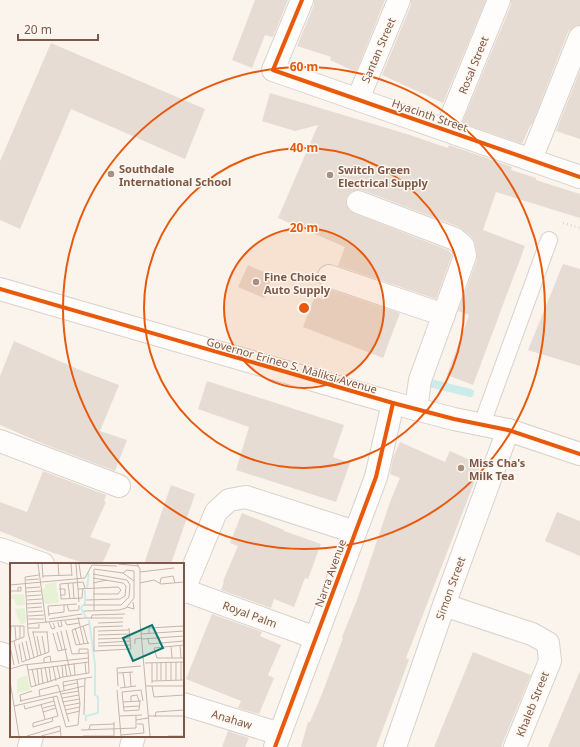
<svg xmlns="http://www.w3.org/2000/svg" width="580" height="747" font-family="'Noto Sans',sans-serif">
<style>
.lines{fill:none;stroke-linecap:round;stroke-linejoin:round}
.stream{stroke:#ccecec;stroke-width:8}
.building{fill:#e7dcd3}
.lane-casing{stroke:#d9d1cb;stroke-width:18}
.street-casing{stroke:#d9d1cb;stroke-width:24}
.secondary-casing{stroke:#dacfc8;stroke-width:24}
.path{stroke:#ddd2cd;stroke-width:2.5;stroke-dasharray:1 3;stroke-linecap:butt}
.lane{stroke:#fefdfc;stroke-width:16}
.street{stroke:#fefdfc;stroke-width:22}
.secondary{stroke:#fefdfc;stroke-width:22}
.cycleway-casing{stroke:#fff8f0;stroke-width:6}
.cycleway{stroke:#e8590c;stroke-width:4}
.ring{fill:none;stroke:#e8590c;stroke-width:2}
.poi-dot{fill:#a98e82;stroke:#fff8f0;stroke-width:1.5}
.labels{text-anchor:middle;dominant-baseline:central;stroke-width:3;stroke-linejoin:round;paint-order:stroke}
.street-label{font-size:11px;fill:#7d5748;stroke:#fff8f0}
.poi-label{font-size:11px;font-weight:bold;fill:#7d5748;stroke:#fff8f0;text-anchor:start}
.inset-river{fill:none;stroke:#ccecec;stroke-width:2}
.inset-road{fill:none;stroke:#c8b5ab;stroke-width:1}
.view{fill:#0f766e;fill-opacity:0.15;stroke:#0f766e;stroke-width:2}
.inset-edge{fill:none;stroke:#7d5748;stroke-width:2}
.centre{fill:#e8590c;stroke:#fff8f0;stroke-width:2}
.ring-label{font-size:12px;text-anchor:middle;font-weight:bold;fill:#e8590c;stroke:#fff8f0;stroke-width:3;stroke-linejoin:round;paint-order:stroke}
</style>
<rect width="100%" height="100%" fill="#faf4ed"/>
<g class="lines">
<polyline class="stream" points="430,383 470,393"/>
</g>
<g class="building">
<polygon points="255,0 288,0 273,37 265,35 252,68 232,60"/>
<polygon points="314,0 385,0 356,72 330,60 331,57 297,46 314,5"/>
<polygon points="411,0 486,0 443,103 382,75 411,5"/>
<polygon points="511,0 580,0 580,25 573,27 568,32 532,124 531,124 522,144 462,123 511,5"/>
<polygon points="51,43 205,109 185,159 71,109 20,229 0,220 0,161"/>
<polygon points="580,71 580,139 556,131"/>
<polygon points="270,93 410,135 442,146 448,148 449,145 512,167 511,170 536,178 536,180 580,194 580,218 496,192 483,230 525,246 473,385 447,375 469,315 458,311 477,260 477,254 475,244 472,237 459,227 362,190 356,190 350,193 346,198 346,204 349,210 353,213 448,250 452,255 436,299 338,266 345,247 278,218 318,125 295,131 262,121"/>
<polygon points="563,264 580,269 580,366 528,350"/>
<polygon points="248,265 273,276 264,298 238,287"/>
<polygon points="329,289 400,313 383,358 303,327 315,296 324,300"/>
<polygon points="14,341 82,371 119,385 100,431 127,440 115,471 44,444 0,425 0,376"/>
<polygon points="207,381 344,425 333,457 350,463 336,502 236,470 249,427 198,409"/>
<polygon points="400,442 445,462 450,451 481,465 406,658 409,660 376,747 301,747 308,722 310,722 322,694 343,638 342,637 357,600 390,502 400,478 390,474 393,458"/>
<polygon points="43,471 106,495 104,501 106,502 90,537 111,544 102,564 86,564 48,551 0,531 0,502 27,512"/>
<polygon points="171,485 195,494 171,564 144,564"/>
<polygon points="557,512 580,521 580,556 545,541"/>
<polygon points="242,513 284,530 284,531 321,544 308,579 305,578 294,607 274,599 271,608 221,590 224,582 223,581 238,546 230,543"/>
<polygon points="212,614 262,632 260,636 281,645 268,675 274,678 259,714 238,708 241,701 186,679"/>
<polygon points="473,652 531,675 512,720 501,747 434,747"/>
<polygon points="580,671 580,747 548,747"/>
<polygon points="228,731 249,738 245,747 222,747"/>
</g>
<g class="lines">
<defs>
<polyline id="lane" points="482,424 549,240"/>
<g id="street">
<polyline points="302,0 273,70 580,177"/>
<polyline points="358,99 399,0"/>
<polyline points="446,130 499,0"/>
<polyline points="531,159 580,37"/>
<polyline points="358,202 455,239 463,246 465,256 420,380 416,409"/>
<polyline points="329,276 444,315"/>
<polyline points="0,441 119,486"/>
<polyline points="0,549 43,564"/>
<polyline points="184,590 316,638"/>
<polyline points="183,592 216,512 229,500 246,497 355,532"/>
<polyline points="444,605 532,634 548,643 550,661 515,747"/>
<polyline points="0,653 11,657"/>
<polyline points="183,704 280,734"/>
<polyline points="29,747 32,736"/>
<polyline points="131,747 134,736"/>
<polyline points="275,747 376,477 393,403"/>
<polyline points="395,747 444,605 508,430"/>
</g>
<polyline id="secondary" points="0,289 393,403 454,419 508,430 580,454"/>
</defs>
<use href="#lane" class="lane-casing"/>
<use href="#street" class="street-casing"/>
<use href="#secondary" class="secondary-casing"/>
<polyline class="path" points="563,223 580,228"/>
<use href="#lane" class="lane"/>
<use href="#street" class="street"/>
<use href="#secondary" class="secondary"/>
<defs>
<g id="cycleway">
<polyline points="302,0 273,70 580,177"/>
<polyline points="0,289 393,403 454,419 508,430 580,454"/>
<polyline points="275,747 376,477 393,403"/>
</g>
</defs>
<use href="#cycleway" class="cycleway-casing"/>
<use href="#cycleway" class="cycleway"/>
</g>
<circle cx="304" cy="308" r="80" fill="#e8590c" fill-opacity=".12"/>
<g class="ring">
<circle cx="304" cy="308" r="80"/>
<circle cx="304" cy="308" r="160"/>
<circle cx="304" cy="308" r="241"/>
</g>
<g class="poi-dot">
<circle cx="111" cy="174" r="4"/>
<circle cx="330" cy="175" r="4"/>
<circle cx="256" cy="282" r="4"/>
<circle cx="461" cy="468" r="4"/>
</g>
<g class="labels">
<g class="street-label">
<text transform="translate(378 50) rotate(-67)">Santan Street</text>
<text transform="translate(473 65) rotate(-68)">Rosal Street</text>
<text transform="translate(430 115) rotate(19)">Hyacinth Street</text>
<text transform="translate(292 365) rotate(16)">Governor Erineo S. Maliksi Avenue</text>
<text transform="translate(330 573) rotate(-70)">Narra Avenue</text>
<text transform="translate(450 588) rotate(-70)">Simon Street</text>
<text transform="translate(250 614) rotate(20)">Royal Palm</text>
<text transform="translate(532 704) rotate(-68)">Khaleb Street</text>
<text transform="translate(232 719) rotate(17)">Anahaw</text>
</g>
<g class="poi-label">
<text x="119" y="168">Southdale<tspan x="119" dy="13">International School</tspan></text>
<text x="338" y="169">Switch Green<tspan x="338" dy="13">Electrical Supply</tspan></text>
<text x="264" y="276">Fine Choice<tspan x="264" dy="13">Auto Supply</tspan></text>
<text x="469" y="462">Miss Cha's<tspan x="469" dy="13">Milk Tea</tspan></text>
</g>
</g>
<g transform="translate(10 563)">
<rect width="174" height="174" fill="#faf4ed"/>
<path d="M46,19L49,40L34,41L32,26H35V21ZM14,31L15,42L7,43L4,36H0V32ZM15,45L16,60L10,61L5,46ZM17,112L20,127L7,130V116Z" fill="#e7f1d6"/>
<path class="inset-river" d="M77,25L79,10M75,27V40L71,45L76,54M76,158V153L88,150V134L85,132V101L79,57"/>
<path class="inset-road" d="M28,1L36,60M32,1L33,15M48,1L49,13M61,1L62,13M66,1L69,39M69,1L71,15M108,1L129,3M127,1L130,6V58L140,173M130,9L164,5M113,10L117,7L124,8V18M33,13L62,12M16,17L29,16M58,20L60,36M63,20L64,36M83,20L97,17M130,20L144,17L151,21L174,19M150,20L151,15L163,13L165,20M0,22L75,15L82,2L107,3M16,25L30,24M73,25L72,35L51,36L50,21L73,19L75,25M49,26H55V32H50M68,26L108,24L111,27M0,28H11V24L8,25V28M16,29L31,28M83,31H108L111,27M16,33L31,32M17,37L32,36M76,37L110,36L115,33L116,23L113,20L83,15M17,41L32,40M57,42L59,48L69,47V42M74,42H111L119,34L120,22L117,17L83,11M117,44L124,46L123,39M17,45L32,44M74,48L109,47L116,45L124,35V18L113,10L84,6V47M18,49L33,48M38,51L54,49V42M18,53L34,52M39,53L38,43L67,41M68,54L74,81M18,56H34M39,56L72,51M81,56L82,52L115,51M55,58L57,62L69,60M39,59L42,66L45,65L43,60M48,59L49,64L52,63L51,58M88,60L113,59M18,61L74,55H113M79,61L62,67L66,82L79,80M1,63L0,83L4,102M5,63L6,77M73,63L78,81M113,63L84,64V88L121,86L119,65M18,65H29V61M65,65L70,82M56,67L62,91M51,68L61,113M88,68L119,67M22,69H38M23,69L28,93M47,69L52,87M43,70L48,88L57,86M139,70V65L174,63M131,71L174,68M88,72L120,71M27,73L31,92M32,73L35,90M138,75L139,81L174,78M10,76V63M88,76L120,75M132,76L174,73M4,78L9,101M16,78L20,96M1,79L14,74V63H1M12,79L16,97M88,80L120,78M9,81L12,99L39,89L37,69M125,81V76L132,75M170,82L171,95M174,82L144,85L147,95H174M88,83L121,82M161,83L162,95M62,91L78,90M24,95L18,69L15,14L29,12M75,99L76,111M156,99V117M161,99V117M166,99V117M171,99V117M34,100V95L40,93L41,99M64,100L65,112M135,100L174,99M142,100V120M147,100V117M151,100V117M55,101L57,114M17,102L21,124L53,114L79,110L78,86H69V90M52,102L53,114M43,103L46,118M47,103L50,115M35,104L38,120M39,104L41,119M27,105L29,122M31,105L33,121M0,106L13,102L79,95M22,106L26,123M18,107L79,99M120,109L121,124M108,110L123,109M113,110L115,124M0,118L9,173M142,118L174,117M53,123L67,120M108,123L107,105L131,103M136,123H174M142,123L144,134L174,132M110,125L126,123M54,127L53,119L82,114M107,127L111,173M51,131L69,128M30,133L29,127L48,122L59,159M52,135L69,132M10,138L74,123M130,138L129,147L114,148L112,129L131,127L133,138M11,139L10,132L22,128M52,139L70,136M113,139L131,138M121,139V133L127,132L129,138M31,141L35,156M14,142L15,146L44,138M4,143L47,133L56,164L68,162L70,140L67,116M54,143L70,140M113,144L130,143M33,145L45,142M55,147L70,144M33,149L46,145M57,151L70,148M74,152L75,115M110,153L132,152M138,153H174M145,154L146,149L174,147M42,155L43,158L23,164V160L48,153L43,134M126,157L138,155M104,159V173M71,167L126,165V153M79,167L80,162L104,161M111,172L134,170L133,161H127M17,173L50,163L51,173M31,173L50,168M73,173H104M158,173H174"/>
<path class="view" d="M142,62L153,85L123,98L113,75Z"/>
<rect width="174" height="174" class="inset-edge"/>
</g>
<circle cx="304" cy="308" r="6" class="centre"/>
<g class="ring-label">
<text x="304" y="71">60 m</text>
<text x="304" y="152">40 m</text>
<text x="304" y="232">20 m</text>
</g>
<path d="M18 34v6h80v-6" fill="none" stroke="#7d5748" stroke-width="2"/>
<text x="24" y="34" font-size="12" fill="#7d5748" stroke="#fff8f0" stroke-width="3" paint-order="stroke">20 m</text>
</svg>
